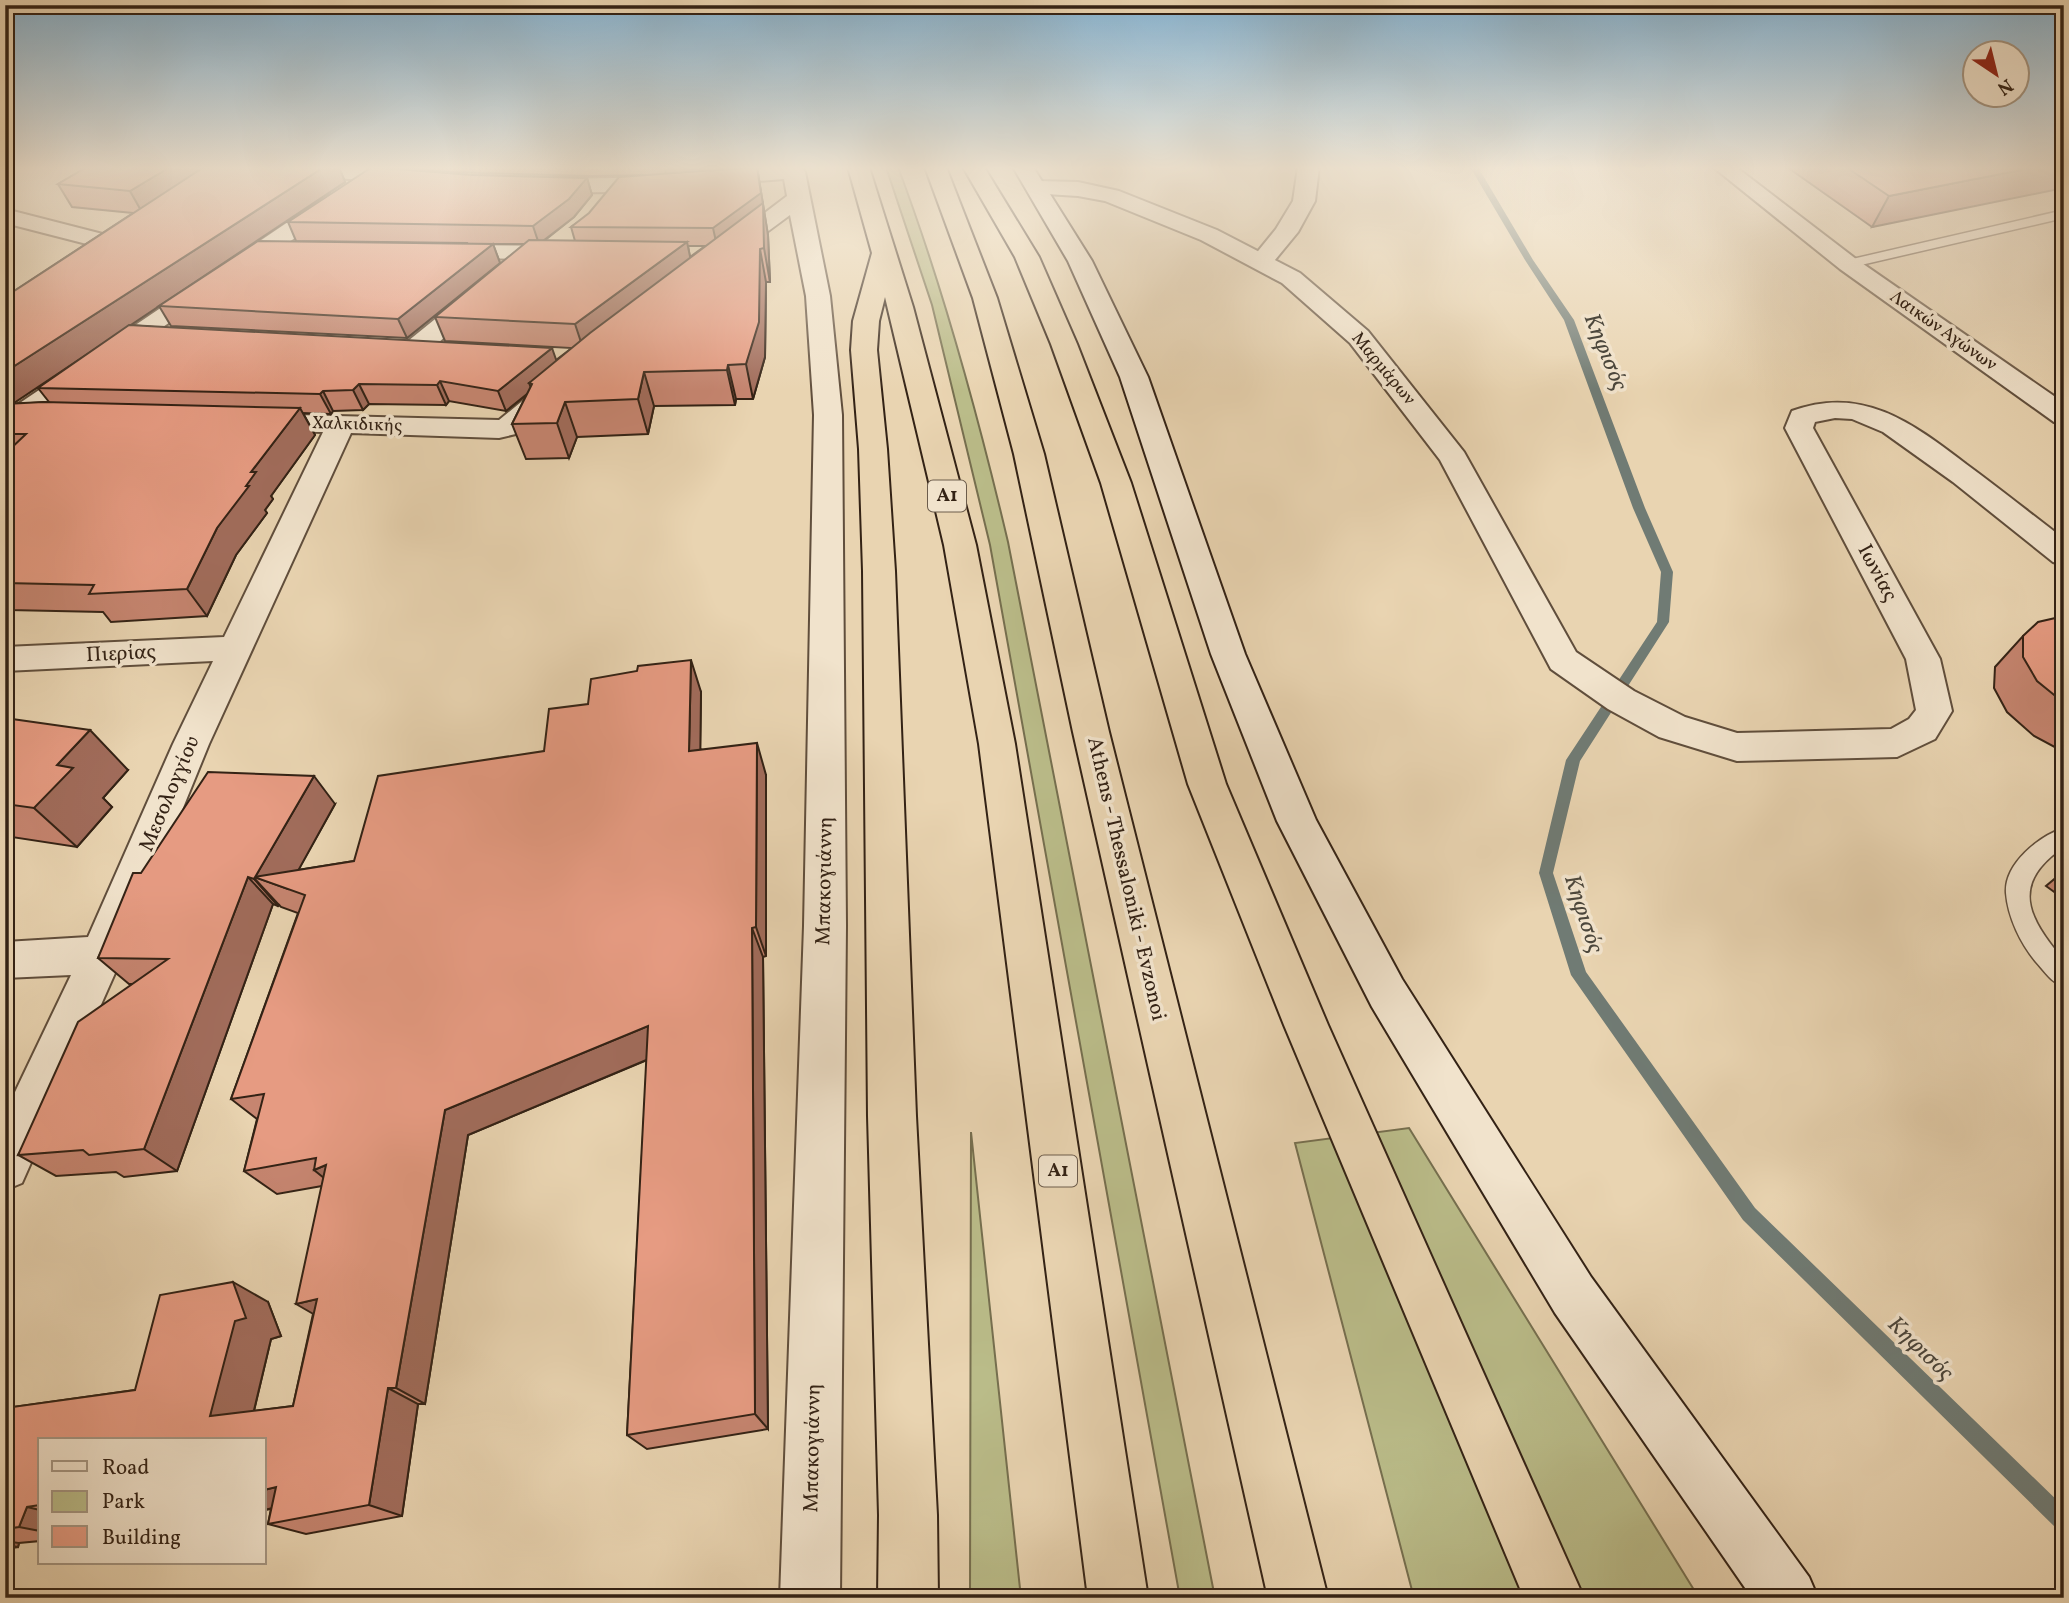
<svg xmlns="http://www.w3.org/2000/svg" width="2069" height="1603" font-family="Vollkorn,serif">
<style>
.green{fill:#babc89;stroke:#766f4f;stroke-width:2}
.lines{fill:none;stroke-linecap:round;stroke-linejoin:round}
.stream{fill:#707b74;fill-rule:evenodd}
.service-casing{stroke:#604e3c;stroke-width:3}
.minor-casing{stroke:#604e3c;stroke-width:4}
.tertiary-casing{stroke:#604e3c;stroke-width:4}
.secondary-casing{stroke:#332215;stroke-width:4}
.motorway-casing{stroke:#332215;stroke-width:4}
.service{fill:#f1e3cc;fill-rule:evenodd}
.minor{fill:#f1e3cc;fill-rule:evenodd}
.tertiary{fill:#f1e3cc;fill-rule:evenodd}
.secondary{fill:#f1e3cc;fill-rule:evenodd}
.motorway{fill:#e9d4b1;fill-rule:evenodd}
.wall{fill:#c68570;stroke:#332215;stroke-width:2;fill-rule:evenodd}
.shaded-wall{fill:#a16c5b;stroke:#332215;stroke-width:2}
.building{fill:#e69b82;stroke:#332215;stroke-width:2}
.labels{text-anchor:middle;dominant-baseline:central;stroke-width:7;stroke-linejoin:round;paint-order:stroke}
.far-street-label{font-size:18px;fill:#332215;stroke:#f1e3cc}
.shield{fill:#f1e3cc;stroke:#6c5c4c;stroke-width:2}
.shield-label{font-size:19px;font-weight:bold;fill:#332215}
.street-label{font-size:21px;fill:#332215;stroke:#f1e3cc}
.water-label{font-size:23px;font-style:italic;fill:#4c473c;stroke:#f1e3cc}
</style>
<rect width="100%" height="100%" fill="#e9d4b1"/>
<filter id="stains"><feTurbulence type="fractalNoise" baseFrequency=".00286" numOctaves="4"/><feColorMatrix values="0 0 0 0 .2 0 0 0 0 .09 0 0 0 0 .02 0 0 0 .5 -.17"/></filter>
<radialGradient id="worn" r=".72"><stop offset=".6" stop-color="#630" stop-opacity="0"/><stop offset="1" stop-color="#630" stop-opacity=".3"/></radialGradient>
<g class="green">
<path d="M886,167H898C944,289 978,415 1008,542L1215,1598H1180L990,545L932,305Z"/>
<polygon points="1409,1128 1699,1598 1414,1598 1295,1143"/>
<polygon points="971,1132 1021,1598 970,1598"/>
</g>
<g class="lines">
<polygon class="stream" points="1470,167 1478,167 1533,260 1574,320 1645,508 1673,572 1669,622 1580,761 1553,873 1586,972 1755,1208 2064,1507 2064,1532 2057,1529 1743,1220 1571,975 1539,873 1566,760 1657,622 1661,572 1633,508 1564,320 1525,260"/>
<defs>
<g id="service">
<polygon points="2064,210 2064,218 1848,268 1841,264 1848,260"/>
<path d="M2064,828V847C2010,883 2027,918 2064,960V987C2052,983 2045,972 2036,962C2021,944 2008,918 2006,893C2004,864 2039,836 2064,828Z"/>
</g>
<g id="minor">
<polygon points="273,167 351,167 414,173 422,174 425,179 422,184 414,185 284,173 276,172"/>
<polygon points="778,167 802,167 805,172 830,296 842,415 846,926 840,1598 780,1598 804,926 814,415 806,296 790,215 733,257 717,257 713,252 787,196 784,179 616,192 537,193 529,191 526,186 529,181 537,179 616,178"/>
<polygon points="1298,167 1319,167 1315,201 1298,232 1270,266 1254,266 1250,261 1276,229 1293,201"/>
<polygon points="1713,167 1736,167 1856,259 2064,403 2064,424 2054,422 1840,269"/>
<polygon points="333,195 341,197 344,202 341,207 145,339 15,432 5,434 5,413 325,197"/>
<polygon points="5,209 126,240 130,245 126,250 118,252 5,223"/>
<polygon points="443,245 565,246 573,248 577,253 573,258 565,260 435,257 431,252 435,247"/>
<polygon points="480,288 489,290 492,295 489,300 426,353 417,355 408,353 404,347 408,341 471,290"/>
<polygon points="553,382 563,384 567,390 520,433 499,438 351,433 209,744 123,955 22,1183 5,1190 5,1113 71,975 5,978 5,942 88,937 173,744 213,661 5,671 5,647 224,637 323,432 256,430 246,428 242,422 246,416 256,414 499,420 543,384"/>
</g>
<path id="tertiary" d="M1038,181L1078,182L1119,191L1217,230L1300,273L1368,331L1464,452L1576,652L1634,691L1685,717L1737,733L1891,729L1909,719L1916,710L1906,659L1785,428L1792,411C1863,385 1912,423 1966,464C1999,488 2031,514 2064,539V565L2053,562L1953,482L1883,432L1852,419L1835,418L1815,422L1813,428L1940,659L1952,711L1935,739L1897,757L1737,761L1659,737L1608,709L1551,669L1440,460L1350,343L1282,283L1201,240L1105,201L1078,196L1030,193L1027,188L1030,183Z"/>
<polygon id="secondary" points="1013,167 1033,167 1092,261 1148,377 1245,654 1316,820 1402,979 1591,1277 1809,1577 1818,1598 1752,1598 1555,1313 1372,1007 1277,821 1211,654 1120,377 1068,261"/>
<g id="motorway">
<polygon points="848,167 869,167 913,307 976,545 1015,744 1148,1598 1088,1598 979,744 944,545 885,297 879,321 877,350 887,449 895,571 916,1116 937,1515 938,1598 878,1598 879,1515 868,1116 863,571 859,449 851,350 853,321 872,253"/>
<polygon points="925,167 946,167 997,298 1044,454 1109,732 1328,1598 1268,1598 1073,732 1014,454 973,298"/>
<polygon points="963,167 984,167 1039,257 1077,344 1131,483 1226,784 1328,1025 1584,1598 1524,1598 1284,1025 1188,784 1101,483 1051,344 1015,257"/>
</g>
</defs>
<use href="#service" class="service-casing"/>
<use href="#minor" class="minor-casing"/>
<use href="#tertiary" class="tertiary-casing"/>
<use href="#secondary" class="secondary-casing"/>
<use href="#motorway" class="motorway-casing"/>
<use href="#service" class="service"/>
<use href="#minor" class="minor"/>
<use href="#tertiary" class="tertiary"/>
<use href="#secondary" class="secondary"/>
<use href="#motorway" class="motorway"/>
</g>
<g class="wall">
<path d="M87,167H339L345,182L130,325L556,360L572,348L445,341L435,317L525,244H493L500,263L407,338L171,326L159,306L468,243L296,241L288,222L472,175L587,178L592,195L574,217L544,241H575L571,227L646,175L592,176L449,172L392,167H757L768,235L770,282H766L765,357L753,399H736L735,405L654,406L648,434L577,437L569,458L526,459L512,424L527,394L506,411L449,401L446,405L369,404L363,410L333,411L331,414L303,413L315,435L271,496L273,499L265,510L267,513L236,555L207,616L111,622L103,612L9,610L5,606V297L133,213L72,207L58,184ZM688,246H705L690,257ZM85,356L38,388L49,402L12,404Z"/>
<polygon points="1787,167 2064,167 1872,227"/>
<polygon points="2064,616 2064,752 2034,736 2007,712 1994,688 1995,667 2023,636"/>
<polygon points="701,692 700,749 766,775 766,956 763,957 768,1429 647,1449 627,1435 647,1060 468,1135 425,1404 418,1404 402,1516 306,1534 268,1524 271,1509 264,1510 264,1440 40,1440 40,1541 19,1543 18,1547 5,1549 5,1408 135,1390 268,1302 281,1336 271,1339 254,1411 293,1406 313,1314 322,1186 277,1194 244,1171 257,1119 231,1099 298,913 281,907 279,905 278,906 273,904 177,1171 124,1177 116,1172 56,1176 18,1155 132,984 129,984 98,958 141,873 335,804 298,870 354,861 544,751"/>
<polygon points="5,718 128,770 103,798 112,807 77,847 5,836"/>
<polygon points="2064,871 2064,899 2046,886"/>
</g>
<g class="shaded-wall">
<polygon points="170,167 217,167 143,214 130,191"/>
<polygon points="324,167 339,167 345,182 11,405 5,397 5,372"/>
<polygon points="665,167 748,167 666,175"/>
<polygon points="757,167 768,235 770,282 764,248 717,246 713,228"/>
<polygon points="2037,167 2064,167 2064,188 1872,227 1889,196"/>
<polygon points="587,178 592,195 574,217 539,244 533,226"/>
<polygon points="687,242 692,266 583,348 575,324"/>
<polygon points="493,244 500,263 407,338 398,319"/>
<polygon points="760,249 766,282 765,357 753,399 746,364"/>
<polygon points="552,348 559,368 529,383 532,390 506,411 498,391"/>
<polygon points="728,365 736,399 735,405 727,370"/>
<polygon points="644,372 654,406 648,434 638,399"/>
<polygon points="440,381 449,401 446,405 437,385"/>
<polygon points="359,384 369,404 363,410 353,390"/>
<polygon points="323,391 333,411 331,414 320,394"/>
<polygon points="565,402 577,437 569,458 557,423"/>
<polygon points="300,408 315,435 271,496 273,499 265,510 267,513 236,555 207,616 187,589 217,528 246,486 251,472"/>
<polygon points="691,660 701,692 700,782 689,751"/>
<polygon points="90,730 128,770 103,798 112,807 77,847 34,808 57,765"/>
<polygon points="757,743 766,775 766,956 756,927"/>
<polygon points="314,776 335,804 288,889 255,877"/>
<polygon points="248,877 273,904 177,1171 144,1149"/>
<polygon points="254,878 279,905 278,906 254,879"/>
<polygon points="752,928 763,957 768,1429 755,1414"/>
<polygon points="648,1026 663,1053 468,1135 425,1404 396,1388 445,1110"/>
<polygon points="326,1165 344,1194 314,1170"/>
<polygon points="233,1282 268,1302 281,1336 271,1339 249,1431 210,1416"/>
<polygon points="317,1299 329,1323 296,1304"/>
<polygon points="388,1388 418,1404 402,1516 369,1505"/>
<polygon points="276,1487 313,1499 264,1510 264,1490"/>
<polygon points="27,1507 40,1510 40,1531 19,1527"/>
<polygon points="5,1541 19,1543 18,1547 5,1545"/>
</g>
<g class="building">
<polygon points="87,167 170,167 130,191 58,184"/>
<polygon points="204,167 324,167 5,372 5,297"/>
<polygon points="372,167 472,175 587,178 569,199 533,226 288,222"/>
<polygon points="757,167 761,193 713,228 571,227 589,213 619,177"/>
<polygon points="1846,167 2037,167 1889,196"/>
<polygon points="763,203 764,248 760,249 759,322 746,364 728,365 727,370 644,372 638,399 565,402 557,423 512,424 532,384 529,383 590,333"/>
<polygon points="529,240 687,242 575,324 435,317"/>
<polygon points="258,241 493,244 398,319 159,306"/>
<polygon points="129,325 552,348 498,391 440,381 437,385 359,384 353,390 323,391 320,394 38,388"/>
<polygon points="43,402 300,408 251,472 256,472 246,486 249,486 217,528 187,589 89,594 94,585 5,583 5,454 26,434 5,434 5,404"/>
<polygon points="2064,616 2064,703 2037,681 2023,657 2023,636 2038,622"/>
<polygon points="691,660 689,751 757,743 756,927 752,928 755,1414 627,1435 648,1026 445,1110 396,1388 388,1388 369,1505 268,1524 276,1487 264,1490 264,1440 40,1440 40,1505 27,1507 19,1527 5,1529 5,1408 135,1390 160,1295 233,1282 246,1318 235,1321 210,1416 293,1406 317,1299 296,1304 326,1165 314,1170 316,1158 244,1171 264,1094 231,1099 305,895 254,877 354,861 378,776 544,751 549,709 588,704 591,679 637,671 638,666"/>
<polygon points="5,718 90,730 57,765 73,768 34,808 5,804"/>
<polygon points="208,772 314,776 254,879 248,877 144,1149 89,1155 83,1150 18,1155 78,1022 168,959 98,958 133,873 141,873"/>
</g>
<linearGradient id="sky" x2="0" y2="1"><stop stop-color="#88b5d3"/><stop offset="0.43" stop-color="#f5ecdc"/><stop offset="1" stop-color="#f5ecdc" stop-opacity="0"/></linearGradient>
<rect width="2069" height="391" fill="url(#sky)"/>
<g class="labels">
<g class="far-street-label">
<text transform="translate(1943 331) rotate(35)">Λαικών Αγώνων</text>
<text transform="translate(1383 369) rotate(50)">Μαρμάρων</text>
<text transform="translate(357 425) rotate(2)">Χαλκιδικής</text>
</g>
<g class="shield">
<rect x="928" y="480.5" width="38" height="31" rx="5"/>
<rect x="1039" y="1155.5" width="38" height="31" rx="5"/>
</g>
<g class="shield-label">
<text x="947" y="496">Α1</text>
<text x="1058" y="1171">Α1</text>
</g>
<g class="street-label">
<text transform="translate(1877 573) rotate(62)">Ιωνίας</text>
<text transform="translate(121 654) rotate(-3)">Πιερίας</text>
<text transform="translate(170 794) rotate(-67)">Μεσολογγίου</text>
<text transform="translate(1126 879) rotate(77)">Athens - Thessaloniki - Evzonoi</text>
<text transform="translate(825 881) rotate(-89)">Μπακογιάννη</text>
<text transform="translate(813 1448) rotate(-89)">Μπακογιάννη</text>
</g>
<g class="water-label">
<text transform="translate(1605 352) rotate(68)">Κηφισός</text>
<text transform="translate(1583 914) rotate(72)">Κηφισός</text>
<text transform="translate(1920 1349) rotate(44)">Κηφισός</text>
</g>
</g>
<rect width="2069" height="1603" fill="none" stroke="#e9d4b1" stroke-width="28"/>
<rect x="7" y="7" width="2055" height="1589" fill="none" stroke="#332215" stroke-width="3.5"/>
<rect x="14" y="14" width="2041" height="1575" fill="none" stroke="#332215" stroke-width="2"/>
<rect x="38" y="1438" width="228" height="126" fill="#f1e3cc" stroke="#a59683" stroke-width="2"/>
<rect x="52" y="1461" width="35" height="10" fill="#f1e3cc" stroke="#a59683" stroke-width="2"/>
<text x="102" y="1474" font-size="21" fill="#332215">Road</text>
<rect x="52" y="1491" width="35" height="21" fill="#babc89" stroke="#a59683" stroke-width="2"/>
<text x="102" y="1508" font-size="21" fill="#332215">Park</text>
<rect x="52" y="1526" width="35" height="21" fill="#e69b82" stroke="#a59683" stroke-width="2"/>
<text x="102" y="1544" font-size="21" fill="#332215">Building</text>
<g transform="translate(1996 74) rotate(145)"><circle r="33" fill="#f1e3cc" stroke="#a59683" stroke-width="2"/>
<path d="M0-5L12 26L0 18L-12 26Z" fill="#8f2418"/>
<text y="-10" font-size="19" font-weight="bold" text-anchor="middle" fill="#332215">N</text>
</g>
<rect width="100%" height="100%" filter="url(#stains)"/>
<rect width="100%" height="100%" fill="url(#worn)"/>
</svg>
